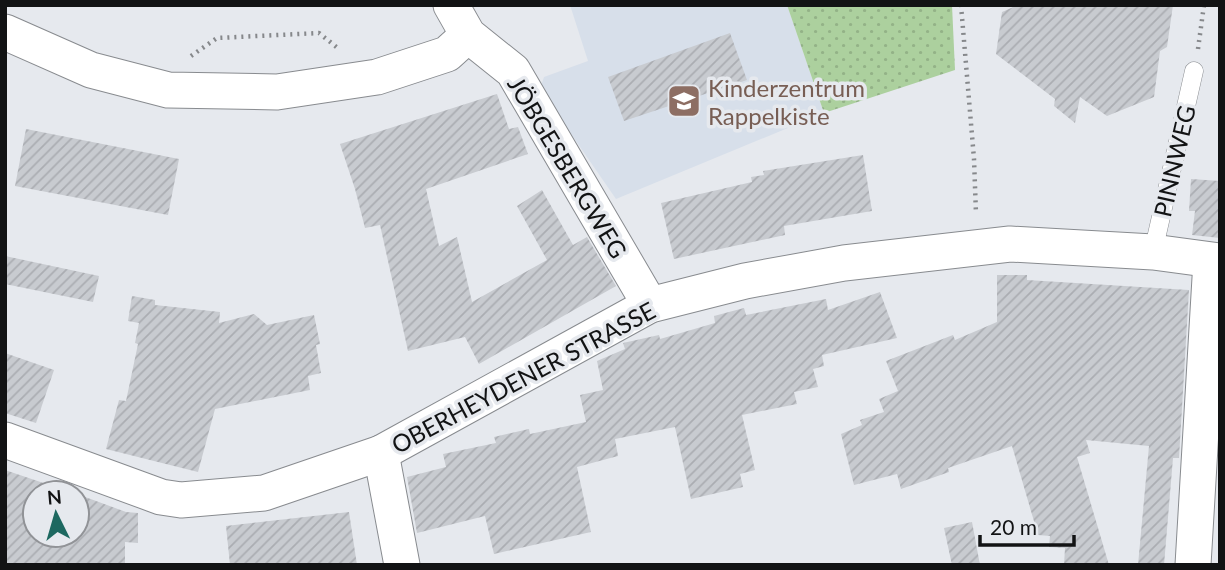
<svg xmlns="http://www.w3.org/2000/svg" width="1225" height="570" font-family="Lato,sans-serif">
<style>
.built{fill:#d7dfea}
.grass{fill:url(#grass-dots)}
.building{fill:url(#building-hatch)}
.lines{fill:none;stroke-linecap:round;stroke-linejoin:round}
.service-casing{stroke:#888b8f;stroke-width:19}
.minor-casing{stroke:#888b8f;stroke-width:37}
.path{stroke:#86888b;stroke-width:4.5;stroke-dasharray:2 5;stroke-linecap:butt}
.service{stroke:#fff;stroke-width:18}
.minor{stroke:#fff;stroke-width:35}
.labels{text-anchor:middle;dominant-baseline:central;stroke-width:7;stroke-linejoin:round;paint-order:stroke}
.education-label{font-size:24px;fill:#785e54;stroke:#e6e9ee;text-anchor:start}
.street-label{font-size:24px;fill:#121314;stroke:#e6e9ee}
</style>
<defs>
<pattern id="grass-dots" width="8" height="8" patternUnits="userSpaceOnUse" patternTransform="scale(1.75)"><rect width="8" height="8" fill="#acd09e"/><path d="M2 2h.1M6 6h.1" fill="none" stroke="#93b287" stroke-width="1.8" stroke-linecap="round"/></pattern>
<pattern id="building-hatch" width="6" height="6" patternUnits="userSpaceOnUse" patternTransform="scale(1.75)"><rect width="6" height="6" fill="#c8cbd0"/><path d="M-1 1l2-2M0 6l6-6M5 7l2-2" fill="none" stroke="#abadb2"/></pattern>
</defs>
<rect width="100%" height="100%" fill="#e6e9ee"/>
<polygon class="built" points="570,5 787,5 824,113 616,199 540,89 544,77 588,61"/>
<polygon class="grass" points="787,5 952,5 955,70 824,113"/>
<g class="building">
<polygon points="1018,5 1173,5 1167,47 1160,51 1154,97 1107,116 1080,97 1075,123 1054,106 1055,99 996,54 1002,12"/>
<polygon points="730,33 747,80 624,121 608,77"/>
<polygon points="497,94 509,129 518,127 528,154 426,189 439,246 457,237 472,302 547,260 517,206 542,190 573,245 587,237 616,286 479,364 465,337 408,351 380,225 365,228 355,189 340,144"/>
<polygon points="26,129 179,159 168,215 15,186"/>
<polygon points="863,155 872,211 784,226 785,235 674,259 661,203 752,182 751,177 764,175 763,171"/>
<polygon points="1191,179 1220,181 1220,238 1192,235 1195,211 1189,211"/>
<polygon points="5,256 99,276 93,302 5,284"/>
<polygon points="997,275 1027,275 1027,280 1189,290 1179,458 1173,458 1164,565 1138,565 1149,446 1086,440 1090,453 1077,457 1109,565 1064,565 1065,548 1049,547 1050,536 1038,535 1012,446 948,468 949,472 901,489 897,474 854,485 841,434 862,425 860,420 884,412 879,399 898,391 886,361 953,335 955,340 997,322"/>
<polygon points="880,292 897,338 822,355 824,366 813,369 818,387 794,392 797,404 742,415 755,470 740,474 743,487 691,499 675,427 615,439 618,456 577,467 591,532 494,554 485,516 417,533 407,477 446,467 443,454 496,443 494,437 529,429 530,434 586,422 580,395 603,390 597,361 625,349 623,343 659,335 660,339 715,323 714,316 744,308 746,315 826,299 828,310"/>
<polygon points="132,296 155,300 155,305 220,312 219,323 254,314 267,325 314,315 320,344 316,345 321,373 308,376 310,390 215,409 198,472 106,449 119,400 126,401 138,344 135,343 139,323 128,321"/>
<polygon points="5,353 54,370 36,423 5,413"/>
<polygon points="5,470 73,493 35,493 35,535 77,535 77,494 126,512 138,513 138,543 125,542 125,565 5,565"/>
<polygon points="349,512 357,565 230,565 226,526"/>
<polygon points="972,522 980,565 952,565 944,528"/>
</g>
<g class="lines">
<defs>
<polyline id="service" points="1153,252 1194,71"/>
<g id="minor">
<polyline points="451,5 468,35 513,71 650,305"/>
<polyline points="5,32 91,70 168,90 277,92 377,77 447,54 468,35"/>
<polyline points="5,440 161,497 181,500 264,493 381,453 650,305 745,281 844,263 1010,244 1153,252 1220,261"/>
<polyline points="381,453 402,565"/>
<polyline points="1193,565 1211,261"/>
</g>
</defs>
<use href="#service" class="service-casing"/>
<use href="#minor" class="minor-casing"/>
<g class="path">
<polyline points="961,5 974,159 976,214"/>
<polyline points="1198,49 1204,5"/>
<polyline points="191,56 217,38 319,33 339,49"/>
</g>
<use href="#service" class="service"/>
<use href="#minor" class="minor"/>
</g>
<defs>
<symbol id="school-square" viewBox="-11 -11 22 22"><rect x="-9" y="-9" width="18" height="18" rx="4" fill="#8d6e63" stroke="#e6e9ee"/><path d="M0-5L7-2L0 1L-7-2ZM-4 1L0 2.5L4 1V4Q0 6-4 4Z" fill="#fff"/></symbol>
</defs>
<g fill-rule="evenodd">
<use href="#school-square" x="665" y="82" width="38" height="38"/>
</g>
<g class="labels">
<g class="education-label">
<text x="708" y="87">Kinderzentrum<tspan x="708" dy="28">Rappelkiste</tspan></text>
</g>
<g class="street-label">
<text transform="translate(1174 161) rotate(-77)">PINNWEG</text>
<text transform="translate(568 167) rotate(59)">JÖBGESBERGWEG</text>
<text transform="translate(523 377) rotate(-28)">OBERHEYDENER STRASSE</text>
</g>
</g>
<rect width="1225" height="570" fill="none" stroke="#121314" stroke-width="14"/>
<g transform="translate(56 514) rotate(355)"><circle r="33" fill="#e6e9ee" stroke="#919397" stroke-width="2"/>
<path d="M0-5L12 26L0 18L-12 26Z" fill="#1d6860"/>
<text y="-10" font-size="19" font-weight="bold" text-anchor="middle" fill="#121314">N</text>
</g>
<path d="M980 535v10h94v-10" fill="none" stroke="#121314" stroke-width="3.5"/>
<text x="990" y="535" font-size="21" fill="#121314" stroke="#e6e9ee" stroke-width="5" paint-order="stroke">20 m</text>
</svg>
